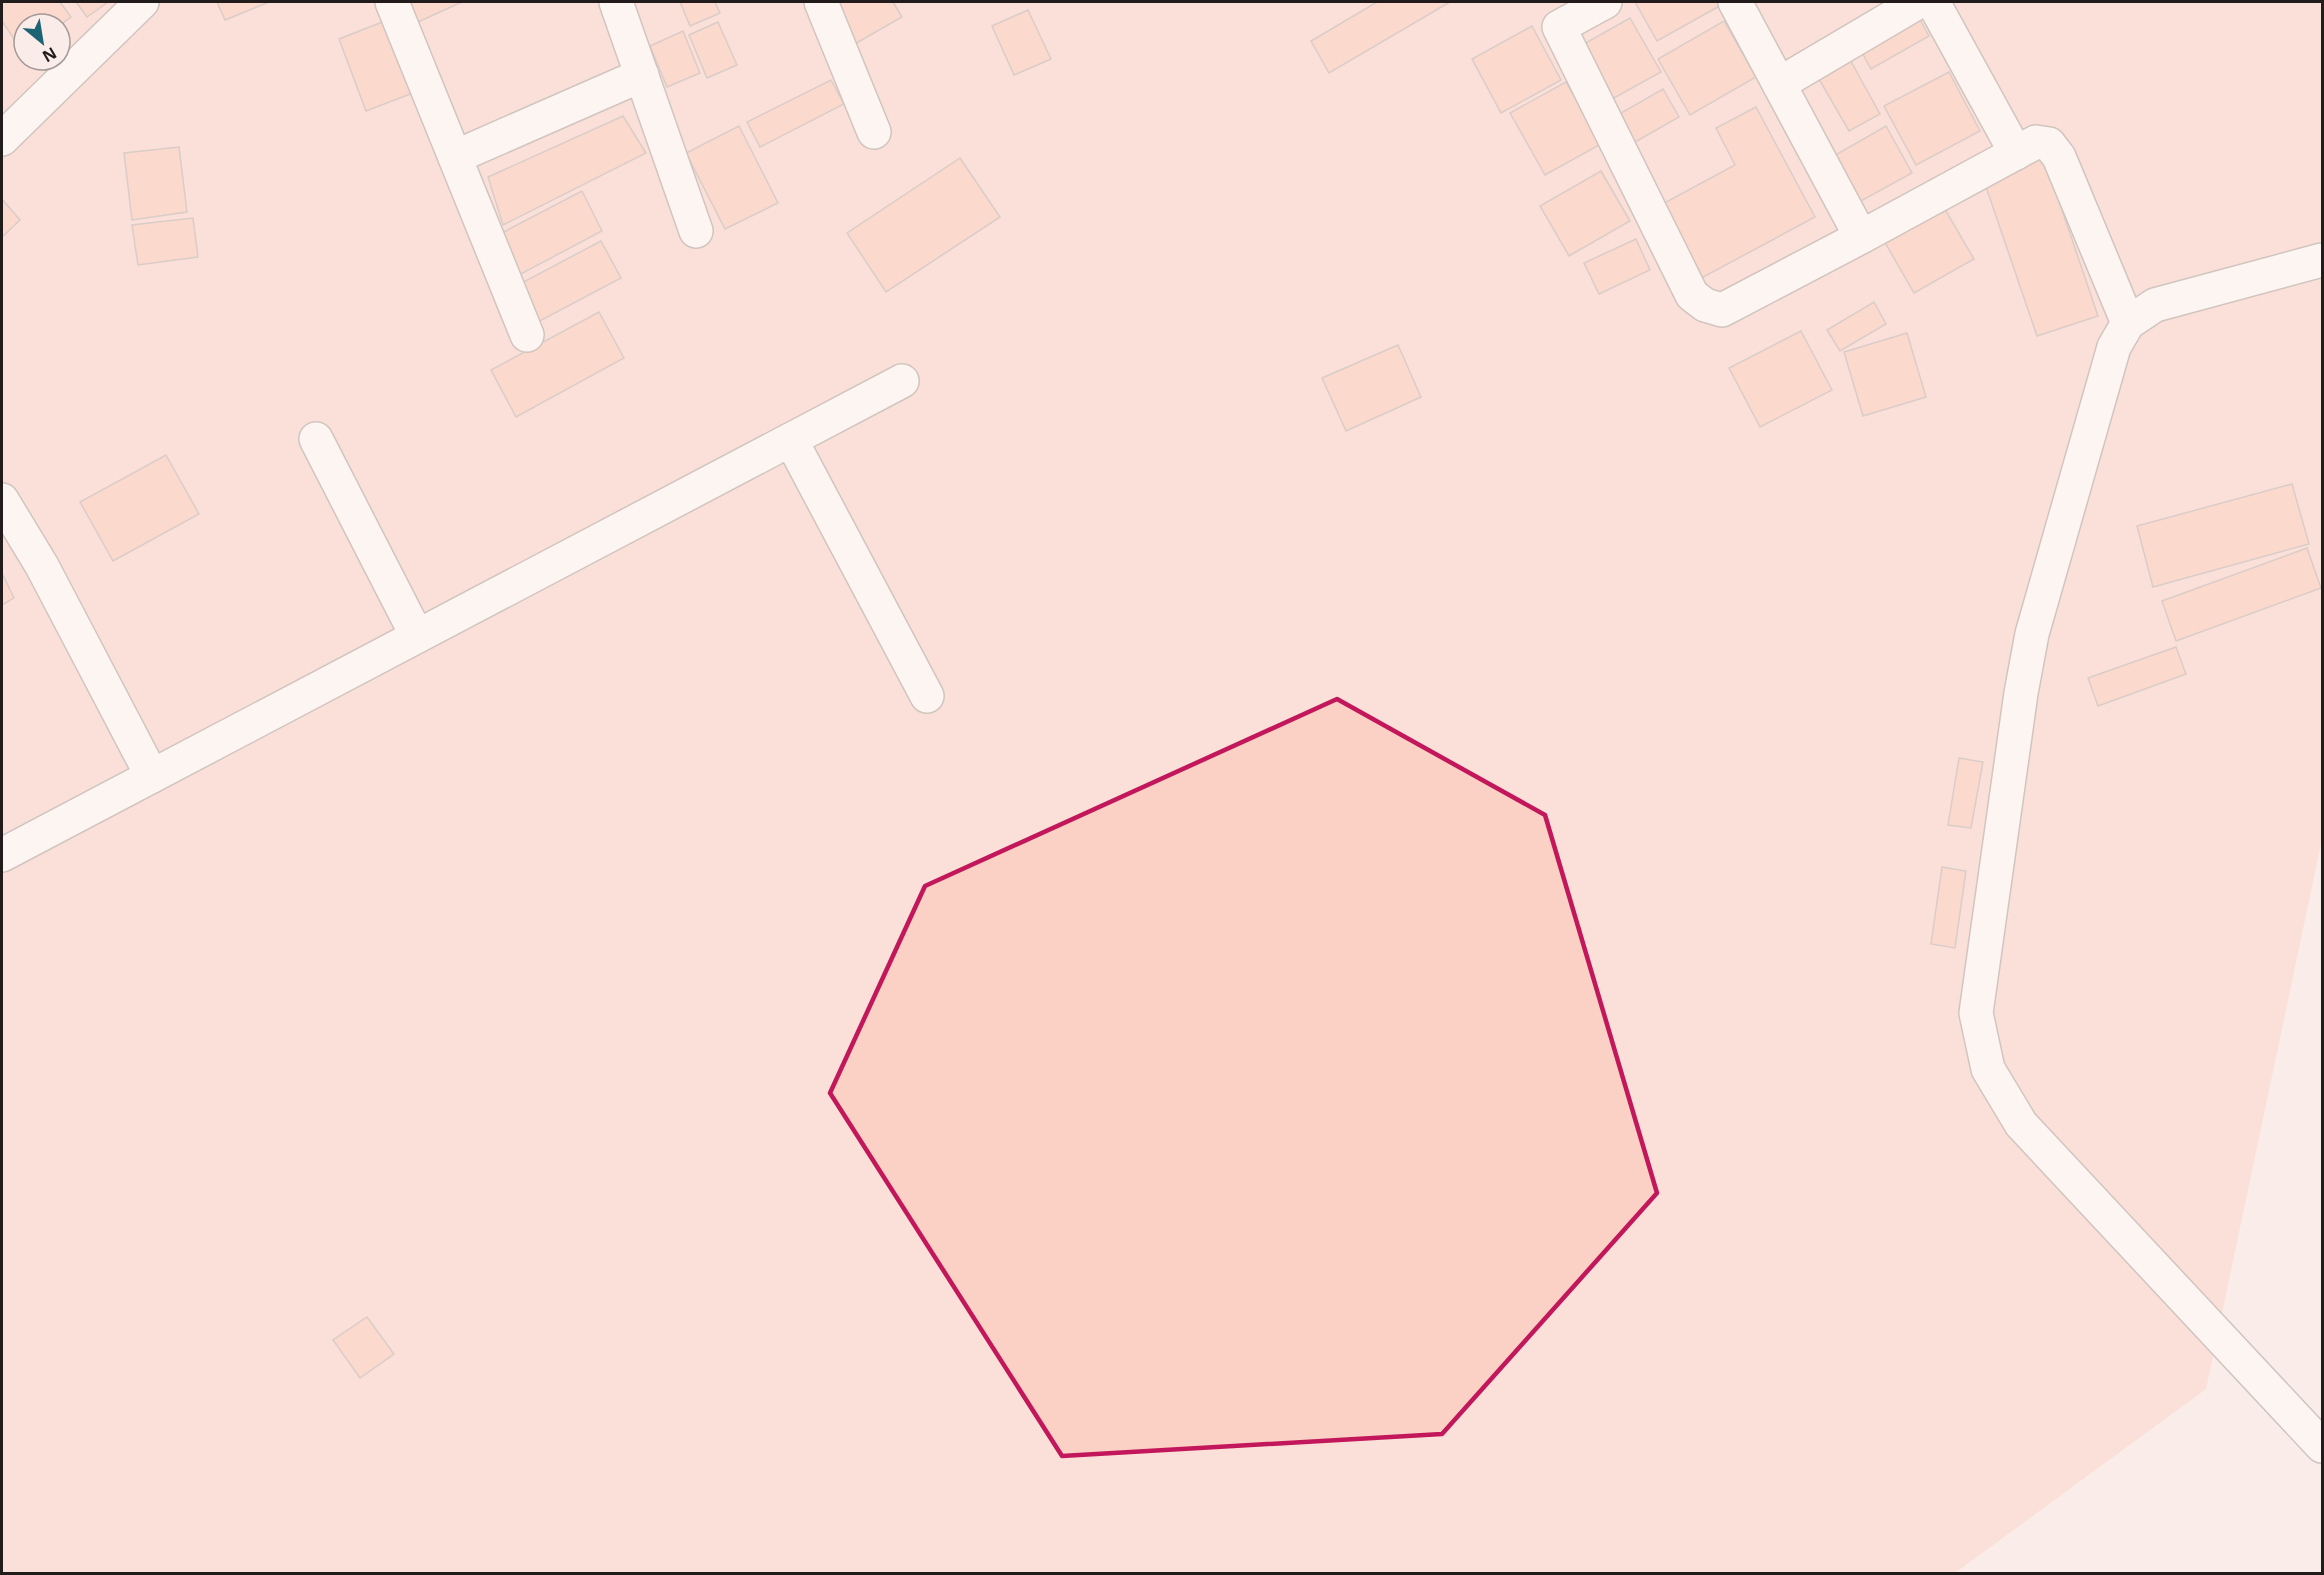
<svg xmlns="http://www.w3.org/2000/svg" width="2324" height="1575" font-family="'Noto Sans',sans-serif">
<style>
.green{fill:#fbd1c5;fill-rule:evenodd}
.building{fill:#fec0ae;stroke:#b3a6a3;stroke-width:1.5}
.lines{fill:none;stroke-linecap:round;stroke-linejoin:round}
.street-casing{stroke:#a09490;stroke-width:36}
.secondary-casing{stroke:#a09490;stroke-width:36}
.street{stroke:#fff;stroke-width:33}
.secondary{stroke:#fff;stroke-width:33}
.marked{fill:none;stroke:#c2185b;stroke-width:4.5;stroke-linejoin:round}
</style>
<rect width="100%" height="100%" fill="#faece8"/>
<path class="green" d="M2,2H2322V839L2206,1389L1955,1573L2,1574ZM24,24H60V60H24Z"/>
<g class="building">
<polygon points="2,2 60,2 71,17 60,25 24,24 22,51 2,21"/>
<polygon points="76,2 108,2 87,17"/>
<polygon points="217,2 269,2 225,20"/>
<polygon points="408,2 462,2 418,22"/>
<polygon points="680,2 715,2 720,13 690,26"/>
<polygon points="827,2 893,2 902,17 853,45"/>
<polygon points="1377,2 1450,2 1329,73 1311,41"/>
<polygon points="1635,2 1725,2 1725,3 1657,41"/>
<polygon points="1028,10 1051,59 1014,75 992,26"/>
<polygon points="1918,16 1929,36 1871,69 1860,49"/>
<polygon points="1630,18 1661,72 1605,103 1575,49"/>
<polygon points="390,19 418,91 366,111 339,39"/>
<polygon points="1724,21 1756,77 1690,115 1658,59"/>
<polygon points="718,22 737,65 707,78 689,35"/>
<polygon points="1532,26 1561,80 1501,113 1472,59"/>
<polygon points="683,31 700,73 667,87 650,46"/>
<polygon points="1848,56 1880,114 1849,131 1816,74"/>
<polygon points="1949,72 1980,131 1916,165 1884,106"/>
<polygon points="831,80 844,104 760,147 747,122"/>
<polygon points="1566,82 1601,144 1545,175 1510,113"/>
<polygon points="1663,89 1679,117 1623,149 1607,121"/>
<polygon points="1756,107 1815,217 1694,282 1655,208 1735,165 1716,128"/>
<polygon points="623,116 646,153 503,225 488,177"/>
<polygon points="739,126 778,203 725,229 686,153"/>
<polygon points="1886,126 1912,173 1850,207 1825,161"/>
<polygon points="179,147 187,212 132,220 124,153"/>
<polygon points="2044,157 2098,316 2037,336 1983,178"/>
<polygon points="960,158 1000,217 886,292 847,233"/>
<polygon points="1601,171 1630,221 1569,256 1540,206"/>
<polygon points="582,191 602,231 517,276 496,236"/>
<polygon points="2,199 20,220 2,237"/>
<polygon points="1943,206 1974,259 1914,293 1883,239"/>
<polygon points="193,218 198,257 138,265 132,225"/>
<polygon points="1636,239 1650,270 1599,294 1584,263"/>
<polygon points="601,241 621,278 536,323 516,286"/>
<polygon points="1874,302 1886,324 1840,351 1827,330"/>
<polygon points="599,312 624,358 516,417 491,370"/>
<polygon points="1801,331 1832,390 1760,427 1729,368"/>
<polygon points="1907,333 1926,397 1863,416 1844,352"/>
<polygon points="1398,345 1421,397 1346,431 1322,378"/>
<polygon points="166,455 199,514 113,561 80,502"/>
<polygon points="2292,484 2309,544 2153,587 2137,526"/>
<polygon points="2307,548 2321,588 2176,641 2162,601"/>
<polygon points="2,573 14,598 2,605"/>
<polygon points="2176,647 2186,674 2098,706 2088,678"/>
<polygon points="1959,758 1983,762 1971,828 1948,825"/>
<polygon points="1942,867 1966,871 1955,948 1931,944"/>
<polygon points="367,1317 394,1354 360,1378 333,1340"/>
</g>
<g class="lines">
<defs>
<g id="street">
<polyline points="392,2 527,335"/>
<polyline points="616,2 696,231"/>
<polyline points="821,2 874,132"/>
<polyline points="1605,2 1559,27 1692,295 1705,305 1722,310 1861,237"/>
<polyline points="1735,2 1861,237 2036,142 2049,144 2059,157 2128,323"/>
<polyline points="1933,2 2016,153"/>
<polyline points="1779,84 1918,2"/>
<polyline points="2,139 142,2"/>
<polyline points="455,157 642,75"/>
<polyline points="316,439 417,636"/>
<polyline points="791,440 927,696"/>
<polyline points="2,500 42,566 152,776"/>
<polyline points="2,855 902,381"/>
</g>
<polyline id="secondary" points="2322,260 2155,305 2128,323 2114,347 2032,634 2021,693 1976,1013 1988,1069 2021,1124 2322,1446"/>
</defs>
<use href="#street" class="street-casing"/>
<use href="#secondary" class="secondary-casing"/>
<use href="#street" class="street"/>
<use href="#secondary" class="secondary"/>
</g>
<path d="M0 0H2324V1575H0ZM1337,699L1545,815L1657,1193L1442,1434L1062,1456L830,1093L925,886Z" fill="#faece8" fill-opacity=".55" fill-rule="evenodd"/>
<path class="marked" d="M1337,699L1545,815L1657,1193L1442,1434L1062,1456L830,1093L925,886Z"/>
<rect width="2324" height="1575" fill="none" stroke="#211c1b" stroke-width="6"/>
<g transform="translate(42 42) rotate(150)"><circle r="28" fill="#faece8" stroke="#a39996" stroke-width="1.5"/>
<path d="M0-4.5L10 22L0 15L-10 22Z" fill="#1c6373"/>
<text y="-9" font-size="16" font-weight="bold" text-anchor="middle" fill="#211c1b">N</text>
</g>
</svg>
